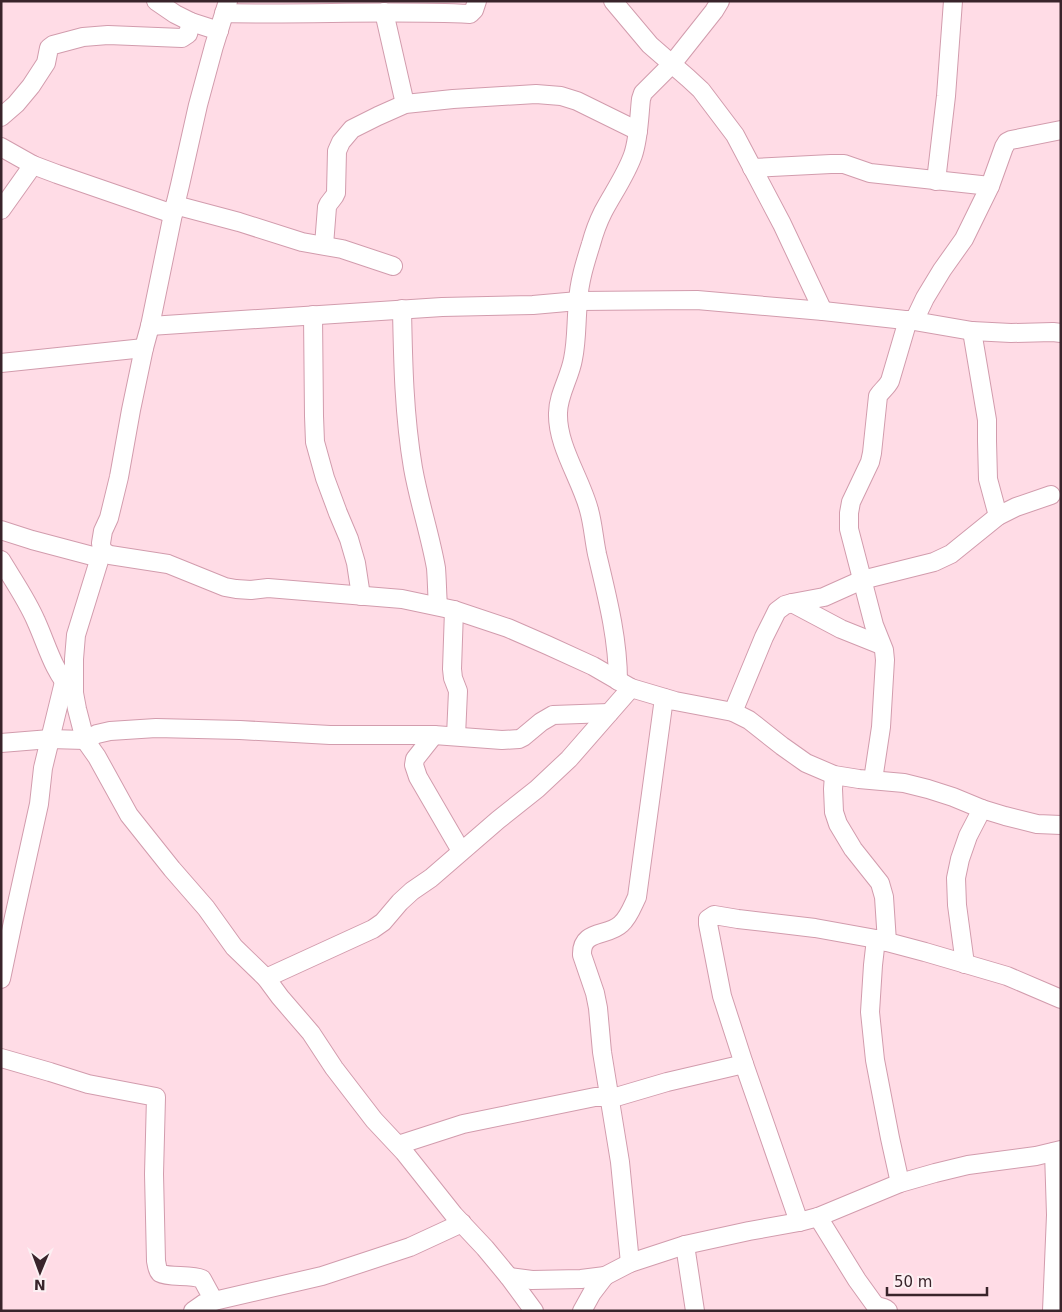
<svg xmlns="http://www.w3.org/2000/svg" width="1062" height="1312" font-family="'DejaVu Sans',sans-serif">
<style>
.lines{fill:none;stroke-linecap:round;stroke-linejoin:round}
.minor-casing{stroke:#d29cad;stroke-width:20}
.minor{stroke:#fff;stroke-width:18}
</style>
<rect width="100%" height="100%" fill="#ffdce6"/>
<g class="lines">
<defs>
<g id="minor">
<polyline points="156,1 175,14 191,22 219,31"/>
<polyline points="228,1 214,46 198,105 180,185 173,214 150,326 144,348 131,410 119,477 109,518 103,531 101,543 102,551 76,635 74,659 74,693 77,709 85,740 97,757 129,815 172,869 206,908 234,947 266,978 280,997 311,1033 334,1068 374,1120 404,1152 454,1215 485,1248 509,1277 534,1311"/>
<polyline points="613,1 650,45 688,78 701,90 735,135 782,224 823,311"/>
<polyline points="384,12 405,104"/>
<path d="M224,13C306,15 388,10 470,14L474,10L477,1"/>
<polyline points="1,117 16,104 31,86 46,63 49,48 53,45 83,37 108,35 182,38 188,34 191,22"/>
<polyline points="1,147 33,165 57,174 173,214"/>
<polyline points="752,168 831,164 844,164 870,173 990,186"/>
<polyline points="936,181 946,96 953,1"/>
<polyline points="175,205 239,222 302,242 342,249 393,266"/>
<polyline points="1,210 33,165"/>
<path d="M324,245L327,207C329,201 334,199 336,193L337,151L341,142L352,129L378,116L405,104L453,99L536,94L561,96L577,101L638,131"/>
<path d="M402,309C403,362 404,415 413,468C419,502 430,534 436,568C437,580 437,593 438,606"/>
<polyline points="313,315 314,416 315,442 325,478 338,513 349,539 356,563 361,596"/>
<polyline points="914,321 925,298 942,270 964,239 990,186 1004,147 1007,142 1011,140 1061,130"/>
<polyline points="150,326 442,307 533,305 578,301 697,300 823,311 914,321 972,331 1011,333 1053,332 1061,333"/>
<polyline points="972,331 987,420 987,441 988,479 998,516"/>
<polyline points="1,363 144,348"/>
<polyline points="1,530 32,540 100,558"/>
<polyline points="102,551 110,555 168,564 225,587 236,589 251,590 268,588 402,599 454,610 508,628 547,645 593,666 631,688 675,701 733,712 749,720 782,746 806,763 834,775 859,779 904,783 928,789 953,797 982,809 1005,816 1037,824 1061,825"/>
<path d="M1,560C13,580 27,600 36,621C47,645 53,671 72,691"/>
<polyline points="792,603 841,629 881,645"/>
<polyline points="454,610 452,669 453,678 458,691 456,736"/>
<path d="M618,681C618,638 607,596 597,554C594,540 593,524 589,510C581,479 557,446 558,413C558,395 570,377 573,359C577,340 576,321 578,302C579,282 585,263 591,244C594,233 598,222 603,212C613,193 626,175 633,155C639,137 639,117 641,99L643,93L672,64L714,11L720,1"/>
<polyline points="733,712 764,637 777,611 785,605 792,603 824,597 862,580 934,562 951,554 998,516 1016,507 1051,495"/>
<polyline points="434,735 415,759 414,765 418,777 461,851"/>
<polyline points="1,743 50,739 85,740 97,734 110,731 156,728 240,730 330,735 434,735 502,740 519,739 523,737 541,722 553,715 609,713"/>
<polyline points="834,775 833,789 834,812 838,824 853,849 880,883 884,897 887,942"/>
<path d="M873,780L881,727L885,660L884,650L874,625L849,529V513L851,502L870,462L872,453L878,396C882,390 887,387 890,381L908,320"/>
<polyline points="876,939 873,965 870,1012 875,1060 890,1138 900,1183"/>
<polyline points="965,964 957,905 956,878 960,859 968,836 982,809"/>
<polyline points="266,978 373,929 383,922 400,902 412,891 431,878 498,820 537,789 569,759 631,688"/>
<polyline points="1,979 14,917 39,804 43,768 64,682"/>
<path d="M1,1058L50,1072L88,1084L156,1097L154,1174L156,1261C157,1265 157,1270 160,1273C169,1278 191,1274 202,1279L214,1301"/>
<polyline points="398,1145 463,1124 595,1097 616,1097 667,1082 744,1064"/>
<path d="M818,1217L857,1280L875,1305C879,1308 885,1306 888,1311"/>
<polyline points="799,1222 744,1064 722,996 708,924 708,919 714,915 738,919 815,928 876,939 925,952 1007,976 1061,999"/>
<polyline points="685,1245 695,1311"/>
<path d="M630,1263L620,1162L602,1052L598,1008L595,993L582,955C581,929 608,937 621,924C629,917 633,905 637,897L664,698"/>
<polyline points="509,1277 532,1280 581,1279 605,1276 630,1263 685,1245 749,1231 799,1222 818,1217 900,1183 935,1173 968,1165 1036,1156 1061,1150"/>
<polyline points="193,1311 203,1304 214,1301 322,1276 410,1247 462,1223"/>
<polyline points="582,1311 592,1293 605,1276"/>
<polyline points="1052,1311 1056,1215 1054,1152"/>
</g>
</defs>
<use href="#minor" class="minor-casing"/>
<use href="#minor" class="minor"/>
</g>
<rect width="1062" height="1312" fill="none" stroke="#39242b" stroke-width="5"/>
<g transform="translate(40 1272) rotate(181)" stroke="#fcf0f3" stroke-width="4" paint-order="stroke">
<path d="M0-4L9 19L0 12L-9 19Z" fill="#39242b"/>
<text y="-8" font-size="14" font-weight="bold" text-anchor="middle" fill="#39242b">N</text>
</g>
<path d="M887 1287v8h100v-8" fill="none" stroke="#39242b" stroke-width="2.5"/>
<text x="894" y="1287" font-size="15" fill="#39242b" stroke="#fcf0f3" stroke-width="4" paint-order="stroke">50 m</text>
</svg>
